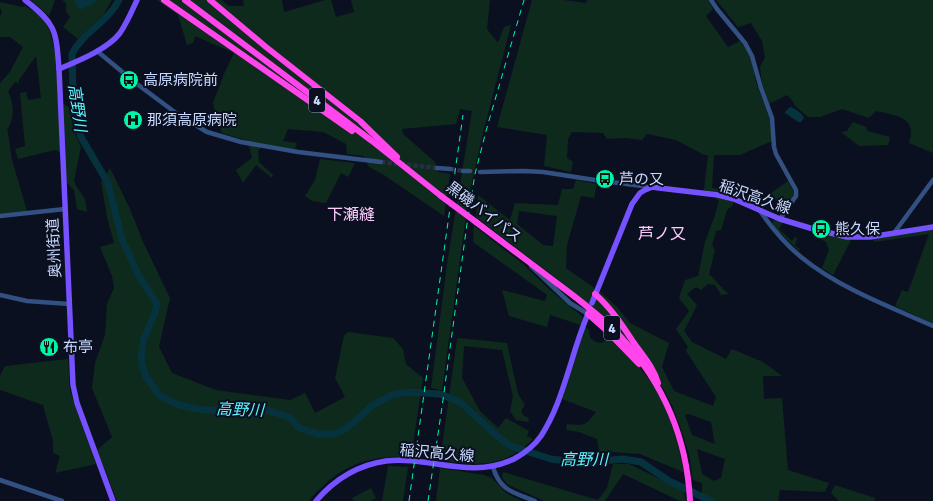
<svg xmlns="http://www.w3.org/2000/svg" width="933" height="501" font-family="Signika,'Noto Sans JP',sans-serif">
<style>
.green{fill:#0e2a1d;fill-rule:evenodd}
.water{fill:#06323e}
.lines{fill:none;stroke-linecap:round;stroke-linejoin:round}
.river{stroke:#06323e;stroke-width:7}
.minor-tunnel{stroke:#282e41;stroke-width:4.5;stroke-dasharray:4.5 2;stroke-linecap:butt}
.minor{stroke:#325082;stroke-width:4.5}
.major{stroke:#7651ff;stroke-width:5.5}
.highway{stroke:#ff45eb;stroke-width:6}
.rail{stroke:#00f5a8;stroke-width:1;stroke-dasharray:6 5;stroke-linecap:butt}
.highway-bridge{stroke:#ff45eb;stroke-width:6}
.labels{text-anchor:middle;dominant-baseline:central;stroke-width:4;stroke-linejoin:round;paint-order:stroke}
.shield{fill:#0b1020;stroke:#919dbc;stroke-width:1}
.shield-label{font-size:14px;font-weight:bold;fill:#cadaff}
.poi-label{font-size:15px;fill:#cadaff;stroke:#0b1020;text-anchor:start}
.street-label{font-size:15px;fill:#cadaff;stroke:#0b1020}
.water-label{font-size:16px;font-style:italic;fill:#58f7ff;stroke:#0b1020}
.neighbourhood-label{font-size:16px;fill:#fdccff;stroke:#0b1020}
</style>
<rect width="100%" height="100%" fill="#0b1020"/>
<g class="green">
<polygon points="31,0 55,0 49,16"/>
<polygon points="63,0 112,0 103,15 78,39 63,27 70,17 66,11 66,3 63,1"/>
<polygon points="157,0 222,0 229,6 244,6 243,0 282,0 284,12 325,0 331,0 336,17 354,12 351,0 490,0 487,29 498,43 504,27 511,25 483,133 469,195 442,390 431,388 447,264 472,111 460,109 456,124 402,129 403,134 435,162 438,172 450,174 444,216 384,175 369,167 364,156 347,154 346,144 323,132 288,129 283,141 297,143 295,149 264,144 258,151 259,162 273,175 272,178 256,165 243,183 236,170 252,158 248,141 222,133 215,114 213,103 224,74 234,53 195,36 193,43 187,45 178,15"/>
<path d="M532,0H563L586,3L587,0H708L713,9L706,16L728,47L740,41L748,51L752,62L756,82L770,119L772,141L740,155H714L712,188L723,189L728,200L733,202V205L727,210L721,230L716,231L712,245L715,250L709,274C716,280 721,288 729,294L721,295L715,285L708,284L701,290L696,287L687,294L697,305L684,331L692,342L726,359L732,349L763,362L781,375V376H763L764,399L782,398L788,470L829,483L825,492L780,490L778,501H702V483L693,480L689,454L681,429L673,407L664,390L646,362L569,288L476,217L478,195L510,220L515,203L558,205L562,189H573L576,180L597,184L594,198L581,196L567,245L566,268L600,292L617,307L630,323L669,343L662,367L674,391L713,406L716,397L686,351L688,347L676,329L689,311L679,298L685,280L698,276L705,242L714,218L719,201L707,191L704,190L708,155H704L676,140L647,134L642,140L626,138L607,139L603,133L572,132L568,139L567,158L573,162L571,172L544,166L547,135L497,127ZM519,211L557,216L553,246L543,245L517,224ZM688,414L711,422L715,444L692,435L685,415ZM697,449L725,459L721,478L714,481L702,474Z"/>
<path d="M716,0H933V153L909,143C910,139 911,134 911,130C909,115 888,114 876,111L869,118L842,109L820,117H808L795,106L794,103L787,95L769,104L762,83L760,67L765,57L762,41L751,23L738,27Z"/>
<path d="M0,2L23,7L25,6C31,10 38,13 42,18C59,38 56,78 58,102L69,107L75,134L81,147L74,180L76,186L85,199L87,212L77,209L74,190L66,182L64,154L55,150L18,159L15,149L25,146L20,93L26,92L28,100L41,98L36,56L19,80V83L15,82L8,91C14,104 15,119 7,130L8,133L12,160L27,211L0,214V83L10,72L23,47L10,37H0V17L2,11L0,9Z"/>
<polygon points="853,122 866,127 867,131 890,137 888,145 859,146 841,132 847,131"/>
<polygon points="320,159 355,163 348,177 341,173 326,203 312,201 305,196 315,180"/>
<path d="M110,168L130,209L144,244L170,298L159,347L172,373L216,390L290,400L305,393L315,413L345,397L335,378L344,336L348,332L393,338L403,349L406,364L423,378L411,457C376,455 347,462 322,487C317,492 312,496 309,501H117L97,450L112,437L92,388L95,363L105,335L107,304L114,288L112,276L100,247L114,243L107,217L101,182Z"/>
<path d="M788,181C797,197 795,197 784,210L771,193Z"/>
<polygon points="775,219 783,222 779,229 792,241 795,237 797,238 795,246 800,249 799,251 778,231 772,223"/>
<polygon points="474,226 523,264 549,289 583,317 581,325 550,315 547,327 509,316 502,290 545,301 547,295 473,242"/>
<polygon points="933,229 933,324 895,306 902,290 908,292 929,234 874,242 873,239"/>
<polygon points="820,233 851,240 833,275 822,268 829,250 826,242 818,238"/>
<path d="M585,327L589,330L590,338L596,342L602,343L609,337C624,351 639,365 651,382C665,401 682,449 683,472L640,454L599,451L597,439L579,432L566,430L567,424C585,426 585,426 596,412L562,399Z"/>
<path d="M459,338L507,343L518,394L525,405L521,411L524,416L529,418L528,422L516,420L510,411L513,396L502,350L464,346L462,378L480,411L498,428L506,418L529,431L527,436L533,439C501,470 480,464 440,461L457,339Z"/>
<polygon points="68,359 70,391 96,464 55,473 60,456 53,453 53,441 43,405 0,390 0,376 5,366"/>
<polygon points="613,464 629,464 683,490 686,501 680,501 623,474 605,501 544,501 507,484 502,477 503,472 598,500 607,488"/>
<polygon points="388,466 408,467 403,501 382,501"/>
<polygon points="440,468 484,475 492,478 506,493 522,501 436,501"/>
<polygon points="835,485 875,498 874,501 839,501 831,493"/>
<polygon points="371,488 376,498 371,501 354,501 352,498"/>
</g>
<g class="water">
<path d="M74,0H97C89,8 88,5 80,10Z"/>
<path d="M790,107C795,108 803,114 804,118L801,122H798L785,113V112Z"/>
</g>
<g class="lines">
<path class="river" d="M119,0C108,22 83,32 72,54L73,93L76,119L81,137L108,183L122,239L138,274L157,304L155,313L144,338L141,358L145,375L159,395L176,404L197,409L221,411L267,410L289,417L299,428L318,434H332L342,431L353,423L373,405L392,395L408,392L440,394L460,402L496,435L510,446L551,459L582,463L623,459L641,462L669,481L711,501"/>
<g class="minor-tunnel">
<polyline points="381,162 437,168"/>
<polyline points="451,169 463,171"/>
</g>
<g class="minor">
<polyline points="711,0 717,9 745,43 752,56 761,88 772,118 774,147 776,154 796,190 796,196 780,219"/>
<polyline points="97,51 137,84 176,113 207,132 241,142 298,152 381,162"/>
<polyline points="437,168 451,169"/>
<polyline points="463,171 470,171"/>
<polyline points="480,172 524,171 543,172 595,180 650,187"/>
<path d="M760,211C772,228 785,244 801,257C839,288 888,306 933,326"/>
<polyline points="0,216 65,209"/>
<polyline points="894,233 933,180"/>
<polyline points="531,266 570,303 588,314"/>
<polyline points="0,295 27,301 69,304"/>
<path d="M493,467C500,491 513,492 535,501"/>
<polyline points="0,480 62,501"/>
</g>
<g class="major">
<path d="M25,0C56,24 56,30 59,69L73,385L77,403L113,501"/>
<path d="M59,69C78,61 108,49 120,33C127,23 132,11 137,0"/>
<polyline points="592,303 632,204 640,193 645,190 652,187 659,188 718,195 734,199 780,219 810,228 847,237 870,237 933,227"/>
<path d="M316,501C334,480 358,465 386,461C430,456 470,480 514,459C525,453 534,446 541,436C556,413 563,388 571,363C576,346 582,328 589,311"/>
</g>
<g class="highway">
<polyline points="164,0 352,131"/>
<polyline points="185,0 372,141 441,196"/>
<polyline points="210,0 266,47 360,121 397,157"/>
<path d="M476,222C502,242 528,261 554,281C577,298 601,316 621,337C664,384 687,437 690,501"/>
<path d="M595,294C611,308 622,325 634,343C643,356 654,368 658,383"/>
<polyline points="588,314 606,330 639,364"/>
</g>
<g class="rail">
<polyline points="409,501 463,115"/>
<polyline points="428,501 442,407 467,224 475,174 486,131 524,0"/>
</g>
<polyline class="highway-bridge" points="441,196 476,222"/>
</g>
<defs>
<symbol id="bus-disc" viewBox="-11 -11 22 22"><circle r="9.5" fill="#00f5a8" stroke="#0b1020"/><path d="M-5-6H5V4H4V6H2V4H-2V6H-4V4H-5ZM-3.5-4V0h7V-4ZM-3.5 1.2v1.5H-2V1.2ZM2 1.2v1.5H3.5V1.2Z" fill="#111"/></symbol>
<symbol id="hospital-disc" viewBox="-11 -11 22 22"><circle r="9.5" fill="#00f5a8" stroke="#0b1020"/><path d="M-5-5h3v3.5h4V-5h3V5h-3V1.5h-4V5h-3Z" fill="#111"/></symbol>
<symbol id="restaurant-disc" viewBox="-11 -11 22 22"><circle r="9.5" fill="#00f5a8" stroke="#0b1020"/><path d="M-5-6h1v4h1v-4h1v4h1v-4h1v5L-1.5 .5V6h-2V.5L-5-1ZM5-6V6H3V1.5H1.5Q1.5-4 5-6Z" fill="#111"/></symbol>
</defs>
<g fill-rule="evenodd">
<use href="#bus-disc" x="118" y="69" width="22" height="22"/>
<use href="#hospital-disc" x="122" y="109" width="22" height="22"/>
<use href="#bus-disc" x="594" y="168" width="22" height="22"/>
<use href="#bus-disc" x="810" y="218" width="22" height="22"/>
<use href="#restaurant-disc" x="38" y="336" width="22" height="22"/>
</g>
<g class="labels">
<g class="shield">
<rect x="309" y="88" width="16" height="24" rx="3"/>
<rect x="604" y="316" width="16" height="24" rx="3"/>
</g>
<g class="shield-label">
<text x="317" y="100">4</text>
<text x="612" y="328">4</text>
</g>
<g class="poi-label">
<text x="143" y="80">高原病院前</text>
<text x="147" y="120">那須高原病院</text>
<text x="619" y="179">芦の又</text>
<text x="835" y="229">熊久保</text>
<text x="63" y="347">布亭</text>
</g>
<g class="street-label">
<text transform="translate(755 197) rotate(19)">稲沢高久線</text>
<text transform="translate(484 212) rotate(37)">黒磯バイパス</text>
<text transform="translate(54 248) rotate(-93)">奥州街道</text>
<text transform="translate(437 453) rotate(5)">稲沢高久線</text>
</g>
<g class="water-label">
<text transform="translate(77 108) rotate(82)">高野川</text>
<text transform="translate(240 410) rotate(2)">高野川</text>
<text x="584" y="460">高野川</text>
</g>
<g class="neighbourhood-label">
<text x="351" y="215">下瀬縫</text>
<text x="662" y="234">芦ノ又</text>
</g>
</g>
</svg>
